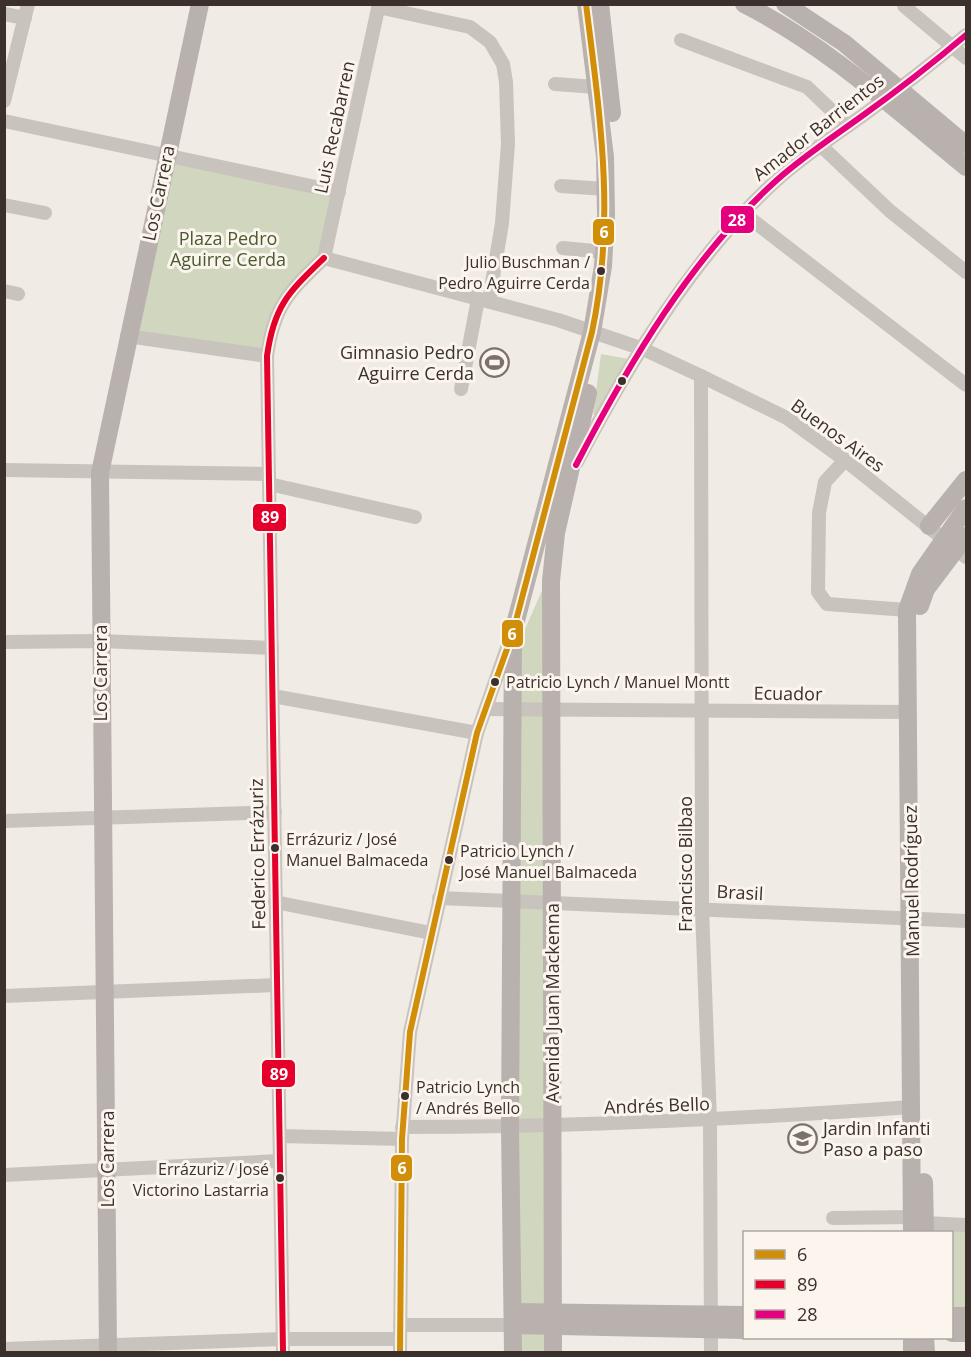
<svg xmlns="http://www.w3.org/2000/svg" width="971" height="1357" font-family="'Open Sans',sans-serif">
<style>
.green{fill:#d1d6bf}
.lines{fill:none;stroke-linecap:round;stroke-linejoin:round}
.minor{stroke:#c9c3be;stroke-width:14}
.major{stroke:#b8b1ad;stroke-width:18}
.bus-1-casing{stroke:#fbf5ee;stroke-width:10}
.bus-2-casing{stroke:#fbf5ee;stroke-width:10}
.bus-3-casing{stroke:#fbf5ee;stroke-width:10}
.bus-1{stroke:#d18e09;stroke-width:6}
.bus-2{stroke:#e4002b;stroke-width:6}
.bus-3{stroke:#e5007d;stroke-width:6}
.bus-dot{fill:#3b302b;stroke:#fbf5ee;stroke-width:2}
.labels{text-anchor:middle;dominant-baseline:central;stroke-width:6;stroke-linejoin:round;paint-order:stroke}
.bus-label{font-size:16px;fill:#3b302b;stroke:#fbf5ee;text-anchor:start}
.street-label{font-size:18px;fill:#3b302b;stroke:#fbf5ee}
.park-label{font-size:18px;fill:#4a5a2e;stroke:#fbf5ee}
.poi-label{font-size:18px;fill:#3b302b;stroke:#fbf5ee;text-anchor:end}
.line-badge{stroke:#fbf5ee;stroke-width:2}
.badge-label{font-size:16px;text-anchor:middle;font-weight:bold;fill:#fff}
</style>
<rect width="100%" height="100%" fill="#f0ebe5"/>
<g class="green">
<polygon points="173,161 335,197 322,255 290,286 264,351 136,331"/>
<polygon points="601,354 629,359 603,411 593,415"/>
<polygon points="547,579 550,1352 515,1352 515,652"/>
<polygon points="933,1229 966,1230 966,1309 952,1309 952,1232 933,1232"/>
</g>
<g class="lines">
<g class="minor">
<polyline points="904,6 966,58"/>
<polyline points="378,7 470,27 490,42 503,64 506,82 508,144 502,223 489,301"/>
<polyline points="4,14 25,18"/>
<polyline points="681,40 807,87 848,126"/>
<polyline points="555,84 596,87"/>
<polyline points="4,101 28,4"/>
<polyline points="4,121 339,192"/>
<polyline points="820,145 890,211 966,272"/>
<polyline points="561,186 606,189"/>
<polyline points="4,205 45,213"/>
<polyline points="743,213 966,385"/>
<polyline points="563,248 604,252"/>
<polyline points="324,258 558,320 643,349 701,376 787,418 845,460 966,557"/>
<polyline points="324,258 379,4"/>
<polyline points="4,291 18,294"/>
<polyline points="127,336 267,356"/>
<polyline points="701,376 702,909 710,1121 711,1352"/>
<polyline points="461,389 478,299"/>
<polyline points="845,460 825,482 819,513 818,592 827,604 907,610"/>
<path d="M577,462C629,363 695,253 779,178C805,155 834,136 862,116C898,90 933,63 966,35"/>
<polyline points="4,470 269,474"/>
<polyline points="269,484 415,517"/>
<polyline points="4,642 100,641 272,648"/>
<polyline points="273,696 477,733"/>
<polyline points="486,709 908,712"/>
<polyline points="4,821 275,812"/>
<polyline points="439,898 966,921"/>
<polyline points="275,902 431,933"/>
<polyline points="4,996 276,985"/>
<path d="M402,1127C573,1127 742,1119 912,1107"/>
<polyline points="280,1136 402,1139"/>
<polyline points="4,1175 279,1161"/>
<polyline points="833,1218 912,1217"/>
<polyline points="925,1223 966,1225"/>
<polyline points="400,1325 513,1325"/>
<polyline points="4,1349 283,1339 400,1339"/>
<path d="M283,1352L267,356C274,305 289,292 324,258"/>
<polyline points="400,1352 402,1139 410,1032 477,733 509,642"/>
</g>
<g class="major">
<polyline points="600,4 612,113"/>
<path d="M744,4C827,46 895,109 966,167"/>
<polyline points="785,4 844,43 966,145"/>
<polyline points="929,526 966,480"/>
<polyline points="920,606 926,589 966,536"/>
<polyline points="924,1182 925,1232"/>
<polyline points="912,1232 907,610 920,574 966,508"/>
<polyline points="513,1312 744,1315"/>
<polyline points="952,1316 966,1316"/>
<polyline points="513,1325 744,1330"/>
<polyline points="952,1333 966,1333"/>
<polyline points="912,1338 912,1352"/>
<polyline points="925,1338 926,1352"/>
<polyline points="108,1352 100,473 200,4"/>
<polyline points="513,1352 510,1127 513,632 592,332 603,266 606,214 605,157 586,4"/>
<polyline points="553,1352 551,581 556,533 588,393"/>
</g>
<defs>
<path id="bus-1" d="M400,1352L402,1139L410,1032L477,733L513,632L592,332C616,219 600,116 586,4"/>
<path id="bus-2" d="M283,1352L267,356C274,305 289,292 324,258"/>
<path id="bus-3" d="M576,465C629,363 692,256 778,179C804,156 833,137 862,116C897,91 933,63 966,35"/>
</defs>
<use href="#bus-1" class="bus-1-casing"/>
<use href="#bus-2" class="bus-2-casing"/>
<use href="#bus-3" class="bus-3-casing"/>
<use href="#bus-1" class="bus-1"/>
<use href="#bus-2" class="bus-2"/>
<use href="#bus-3" class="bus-3"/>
</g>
<defs>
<symbol id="stadium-ring" viewBox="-11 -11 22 22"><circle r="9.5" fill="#fbf5ee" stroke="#7a716c" stroke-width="1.5"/><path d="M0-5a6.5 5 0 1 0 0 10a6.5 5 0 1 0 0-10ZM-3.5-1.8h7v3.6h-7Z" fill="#7a716c"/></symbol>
<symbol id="school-ring" viewBox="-11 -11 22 22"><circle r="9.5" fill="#fbf5ee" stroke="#7a716c" stroke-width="1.5"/><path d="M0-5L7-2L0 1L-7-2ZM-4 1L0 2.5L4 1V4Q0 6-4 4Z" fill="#7a716c"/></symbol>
</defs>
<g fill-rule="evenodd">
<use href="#stadium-ring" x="478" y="346" width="33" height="33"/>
<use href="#school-ring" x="786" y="1122" width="33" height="33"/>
</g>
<g class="bus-dot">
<circle cx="601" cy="271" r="5"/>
<circle cx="622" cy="381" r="5"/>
<circle cx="495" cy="682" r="5"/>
<circle cx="275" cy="848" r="5"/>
<circle cx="449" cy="860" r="5"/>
<circle cx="405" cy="1096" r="5"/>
<circle cx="280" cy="1178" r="5"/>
</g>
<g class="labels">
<g class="bus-label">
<text x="590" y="262" text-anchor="end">Julio Buschman /<tspan x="590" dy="21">Pedro Aguirre Cerda</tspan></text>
<text x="506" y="682">Patricio Lynch / Manuel Montt</text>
<text x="286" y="839">Errázuriz / José<tspan x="286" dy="21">Manuel Balmaceda</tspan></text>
<text x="460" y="851">Patricio Lynch /<tspan x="460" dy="21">José Manuel Balmaceda</tspan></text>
<text x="416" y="1087">Patricio Lynch<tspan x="416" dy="21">/ Andrés Bello</tspan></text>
<text x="269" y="1169" text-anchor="end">Errázuriz / José<tspan x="269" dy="21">Victorino Lastarria</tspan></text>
</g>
<g class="street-label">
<text transform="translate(334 127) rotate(-78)">Luis Recabarren</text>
<text transform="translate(818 127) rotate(-38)">Amador Barrientos</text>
<text transform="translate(158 193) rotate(-78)">Los Carrera</text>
<text transform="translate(838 435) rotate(36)">Buenos Aires</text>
<text transform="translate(100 673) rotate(-90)">Los Carrera</text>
<text transform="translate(788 693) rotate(1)">Ecuador</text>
<text transform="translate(257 854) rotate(-91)">Federico Errázuriz</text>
<text transform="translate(685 864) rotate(-90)">Francisco Bilbao</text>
<text transform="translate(911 881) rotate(-91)">Manuel Rodríguez</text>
<text transform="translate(740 892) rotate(3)">Brasil</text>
<text transform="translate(552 1003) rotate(-90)">Avenida Juan Mackenna</text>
<text transform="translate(657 1105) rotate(-2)">Andrés Bello</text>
<text transform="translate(107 1159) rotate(-90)">Los Carrera</text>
</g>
<g class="park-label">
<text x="228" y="238">Plaza Pedro<tspan x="228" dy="21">Aguirre Cerda</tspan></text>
</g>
<g class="poi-label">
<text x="474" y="352">Gimnasio Pedro<tspan x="474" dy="21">Aguirre Cerda</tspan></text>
<text x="823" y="1128" text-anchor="start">Jardin Infanti<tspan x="823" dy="21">Paso a paso</tspan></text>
</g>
</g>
<g class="line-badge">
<rect x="720" y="205" width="35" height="29" rx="6" fill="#e5007d"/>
<rect x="592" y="218" width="23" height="28" rx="6" fill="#d18e09"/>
<rect x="252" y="503" width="35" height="29" rx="6" fill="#e4002b"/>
<rect x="501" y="619" width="23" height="29" rx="6" fill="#d18e09"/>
<rect x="261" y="1059" width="35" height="29" rx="6" fill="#e4002b"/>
<rect x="390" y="1154" width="23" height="28" rx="6" fill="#d18e09"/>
</g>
<g class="badge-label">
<text x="737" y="226">28</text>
<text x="604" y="238">6</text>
<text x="270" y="523">89</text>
<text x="512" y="640">6</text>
<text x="279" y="1080">89</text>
<text x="402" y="1174">6</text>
</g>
<rect width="971" height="1357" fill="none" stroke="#3b302b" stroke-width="12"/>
<rect x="743" y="1231" width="210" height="108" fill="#fbf5ee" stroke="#aea6a0" stroke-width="1.5"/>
<rect x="755" y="1250" width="30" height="9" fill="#d18e09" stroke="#aea6a0" stroke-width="1.5"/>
<text x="797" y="1261" font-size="18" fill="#3b302b">6</text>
<rect x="755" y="1280" width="30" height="9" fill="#e4002b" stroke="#aea6a0" stroke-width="1.5"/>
<text x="797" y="1291" font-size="18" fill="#3b302b">89</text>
<rect x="755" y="1310" width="30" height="9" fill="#e5007d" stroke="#aea6a0" stroke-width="1.5"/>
<text x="797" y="1321" font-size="18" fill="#3b302b">28</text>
</svg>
